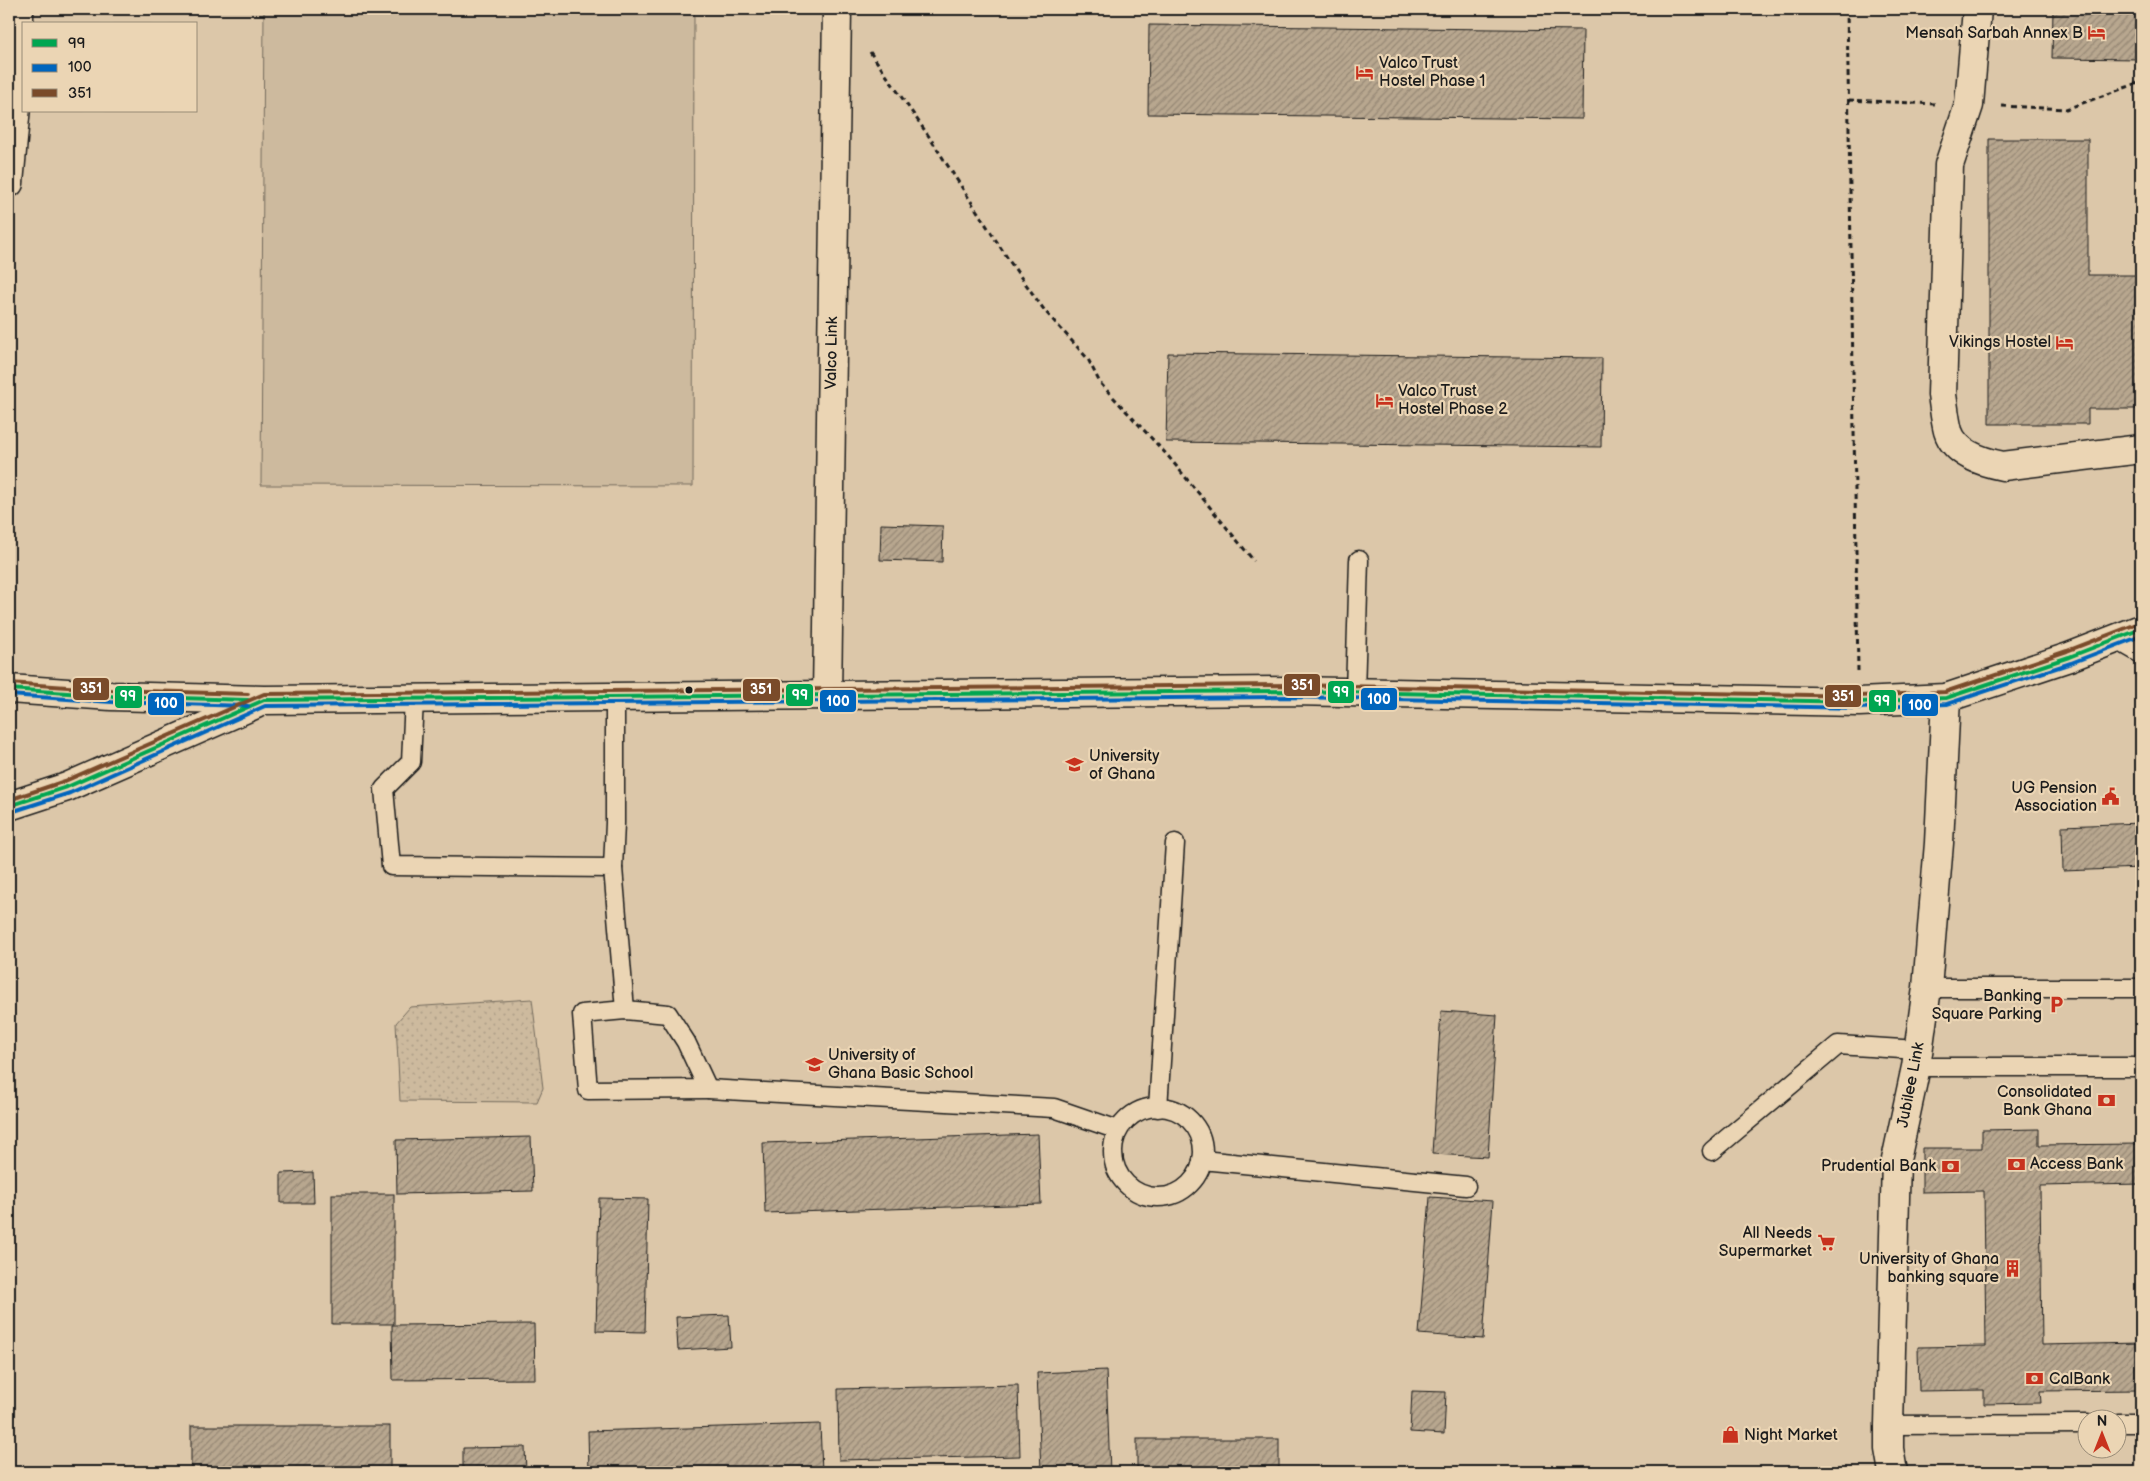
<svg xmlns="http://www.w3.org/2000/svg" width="2150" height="1481" font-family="'Balsamiq Sans',sans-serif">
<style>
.built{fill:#dcc7a9;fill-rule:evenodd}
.grass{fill:url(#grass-dots);stroke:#746b5d}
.park{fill:#cdba9e;stroke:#746b5d}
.building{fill:url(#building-hatch);stroke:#1c1c1c}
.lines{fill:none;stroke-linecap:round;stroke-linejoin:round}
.service-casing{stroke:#1c1c1c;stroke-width:21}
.minor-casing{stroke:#1c1c1c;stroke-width:31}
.tertiary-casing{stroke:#1c1c1c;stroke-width:31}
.path{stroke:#1c1c1c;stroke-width:3;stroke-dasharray:5 4;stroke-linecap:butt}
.service{stroke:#ebd5b4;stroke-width:18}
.minor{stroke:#ebd5b4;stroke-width:28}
.tertiary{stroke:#ebd5b4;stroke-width:28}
.bus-1-casing{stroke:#ebd5b4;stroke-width:8}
.bus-2-casing{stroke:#ebd5b4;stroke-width:8}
.bus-3-casing{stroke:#ebd5b4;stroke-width:8}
.bus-1{stroke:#00a651;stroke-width:4}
.bus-2{stroke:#0065bd;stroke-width:4}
.bus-3{stroke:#7a4b2a;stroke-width:4}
.bus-dot{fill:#1c1c1c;stroke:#ebd5b4;stroke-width:2}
.labels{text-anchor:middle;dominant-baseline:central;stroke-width:4.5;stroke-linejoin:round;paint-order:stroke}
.poi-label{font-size:16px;fill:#1c1c1c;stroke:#ebd5b4;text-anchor:end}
.street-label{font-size:16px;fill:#1c1c1c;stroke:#ebd5b4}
.line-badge{stroke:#ebd5b4;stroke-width:2}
.badge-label{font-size:14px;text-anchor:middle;font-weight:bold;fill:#fff}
</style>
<defs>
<pattern id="grass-dots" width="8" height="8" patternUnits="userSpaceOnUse" patternTransform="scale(1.25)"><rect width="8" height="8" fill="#cdba9e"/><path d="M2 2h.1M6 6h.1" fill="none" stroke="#af9f88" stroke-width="1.8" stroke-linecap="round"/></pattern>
<pattern id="building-hatch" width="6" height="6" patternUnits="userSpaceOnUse" patternTransform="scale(1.25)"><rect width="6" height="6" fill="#b8a78f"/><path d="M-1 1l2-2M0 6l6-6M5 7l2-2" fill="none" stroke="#958774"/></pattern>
</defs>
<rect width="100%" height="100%" fill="#ebd5b4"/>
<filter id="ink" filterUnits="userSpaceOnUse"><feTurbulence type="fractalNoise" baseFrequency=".02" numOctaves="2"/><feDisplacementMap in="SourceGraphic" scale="10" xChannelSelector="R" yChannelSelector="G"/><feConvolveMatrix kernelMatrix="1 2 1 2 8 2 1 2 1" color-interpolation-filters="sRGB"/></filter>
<g filter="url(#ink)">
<path class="built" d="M9,9H2141V1472H9ZM24,24H196V111H24ZM2088,1418H2118V1448H2088Z"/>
<polygon class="grass" points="532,999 543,1088 537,1102 400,1101 396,1023 410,1007"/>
<polygon class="park" points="264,9 694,9 693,486 261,485"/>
<g class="building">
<polygon points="2053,9 2141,9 2141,59 2052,58"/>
<polygon points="1149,25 1583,30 1582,119 1148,114"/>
<polygon points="1989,139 2088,139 2088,275 2141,275 2141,409 2088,409 2088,424 1989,424"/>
<polygon points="1168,353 1602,358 1601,447 1166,442"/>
<polygon points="881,524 943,526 942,562 880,560"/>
<polygon points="2141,823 2141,868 2063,871 2062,826"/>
<polygon points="1441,1011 1497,1015 1488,1157 1432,1154"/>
<polygon points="2039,1129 2039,1145 2141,1144 2141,1184 2040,1186 2042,1345 2141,1343 2141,1390 2040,1391 2041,1403 1984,1404 1984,1390 1919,1391 1918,1347 1986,1346 1984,1191 1922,1192 1922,1148 1982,1148 1982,1130"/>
<polygon points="1038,1134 1041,1204 765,1213 763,1143"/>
<polygon points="531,1137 533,1191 397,1194 396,1140"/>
<polygon points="313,1172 314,1203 281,1203 281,1173"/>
<rect x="332" y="1194" width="62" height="130"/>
<polygon points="1430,1197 1493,1201 1483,1339 1419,1334"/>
<polygon points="599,1198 648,1199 645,1332 596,1331"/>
<polygon points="729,1315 731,1347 678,1350 676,1317"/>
<polygon points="534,1324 535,1379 393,1380 392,1325"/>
<polygon points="1106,1370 1110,1472 1041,1472 1037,1373"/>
<polygon points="1018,1385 1020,1456 839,1460 838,1389"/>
<polygon points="1412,1391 1446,1392 1444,1434 1410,1432"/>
<polygon points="820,1424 822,1472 589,1472 588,1431"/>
<rect x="191" y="1426" width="199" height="46"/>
<rect x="1137" y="1439" width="142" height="33"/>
<polygon points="525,1447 526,1472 463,1472 463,1448"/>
<polygon points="1321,1467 1463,1471 1463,1472 1321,1472"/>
</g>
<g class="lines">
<defs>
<g id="service">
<polyline points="2115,639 2141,654"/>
<polyline points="1355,692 1359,560"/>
<polyline points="414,699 411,762 384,789 391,866 613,868 625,1010"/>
<polyline points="613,868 615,823 615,698"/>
<polyline points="1927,988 2141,988"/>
<polygon points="625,1010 668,1014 686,1042 708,1089 588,1090 582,1014"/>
<polyline points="1916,1067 2141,1067"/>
<polyline points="708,1089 1054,1108 1118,1130"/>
<circle cx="1158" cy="1152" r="45"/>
<polyline points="1158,1108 1175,843"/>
<polyline points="1712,1151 1838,1045 1918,1050"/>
<polyline points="1202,1160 1466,1186"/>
<polyline points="2118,1423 2141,1423"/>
<polyline points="1889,1425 2088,1424"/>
</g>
<g id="minor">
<path d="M1977,9L1969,105L1949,165L1942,395C1944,407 1945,420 1948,431C1955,454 1983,462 2003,466L2141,449"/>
<polyline points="9,183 19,74 19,9"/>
<polyline points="827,696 837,9"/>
<polyline points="1893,1472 1889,1449 1889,1425 1896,1160 1916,1067 1927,988 1939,843 1946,698"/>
</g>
<g id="tertiary">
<polyline points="9,689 111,696 264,700 1291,691 1859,702 1946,698 2069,657 2141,629"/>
<polyline points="9,806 67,787 256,704"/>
</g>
</defs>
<use href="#service" class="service-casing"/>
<use href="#minor" class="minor-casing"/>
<use href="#tertiary" class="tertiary-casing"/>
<g class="path">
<polyline points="1847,9 1858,671"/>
<polyline points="870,52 928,135 1010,262 1045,311 1088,359 1100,383 1168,456 1254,561"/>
<polyline points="1849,100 1935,104"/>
<polyline points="2002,106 2066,109 2141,82"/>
</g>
<use href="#service" class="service"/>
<use href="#minor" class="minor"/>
<use href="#tertiary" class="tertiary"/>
<defs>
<g id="bus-1">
<polyline points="9,689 111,696 248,700"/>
<polyline points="9,806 67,787 264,700 1291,691 1859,702 1946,698 2069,657 2141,629"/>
</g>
<g id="bus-2">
<polyline points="9,695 111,702 248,706"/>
<polyline points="11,812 70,793 265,706 1291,697 1859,708 1947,704 2071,663 2141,636"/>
</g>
<g id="bus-3">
<polyline points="9,683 111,690 248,694"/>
<polyline points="9,800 65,781 264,694 1291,685 1859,696 1945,692 2067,651 2139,623"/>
</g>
</defs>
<use href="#bus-1" class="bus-1-casing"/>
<use href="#bus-2" class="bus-2-casing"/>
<use href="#bus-3" class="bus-3-casing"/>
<use href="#bus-1" class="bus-1"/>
<use href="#bus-2" class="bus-2"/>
<use href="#bus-3" class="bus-3"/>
</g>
</g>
<defs>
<symbol id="hotel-bare" viewBox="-9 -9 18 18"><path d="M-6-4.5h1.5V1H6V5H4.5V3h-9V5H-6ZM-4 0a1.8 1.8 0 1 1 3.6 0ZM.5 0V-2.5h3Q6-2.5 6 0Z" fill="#c8321e" stroke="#ebd5b4" stroke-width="2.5" paint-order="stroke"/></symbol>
<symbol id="university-bare" viewBox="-9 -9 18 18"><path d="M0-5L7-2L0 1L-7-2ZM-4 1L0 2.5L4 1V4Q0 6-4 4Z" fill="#c8321e" stroke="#ebd5b4" stroke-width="2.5" paint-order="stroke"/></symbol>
<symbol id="civic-bare" viewBox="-9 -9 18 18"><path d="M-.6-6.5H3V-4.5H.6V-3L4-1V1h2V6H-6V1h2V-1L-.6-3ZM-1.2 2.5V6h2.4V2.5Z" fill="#c8321e" stroke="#ebd5b4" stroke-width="2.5" paint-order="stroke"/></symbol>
<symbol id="parking-bare" viewBox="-9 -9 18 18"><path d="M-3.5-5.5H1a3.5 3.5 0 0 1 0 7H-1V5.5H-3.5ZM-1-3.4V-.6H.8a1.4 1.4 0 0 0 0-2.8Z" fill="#c8321e" stroke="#ebd5b4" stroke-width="2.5" paint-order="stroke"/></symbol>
<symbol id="school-bare" viewBox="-9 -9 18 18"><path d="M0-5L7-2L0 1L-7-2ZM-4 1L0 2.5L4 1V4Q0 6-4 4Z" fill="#c8321e" stroke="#ebd5b4" stroke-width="2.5" paint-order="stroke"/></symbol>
<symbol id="bank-bare" viewBox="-9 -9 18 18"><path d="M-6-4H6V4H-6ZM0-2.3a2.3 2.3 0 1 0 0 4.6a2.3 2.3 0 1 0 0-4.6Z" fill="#c8321e" stroke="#ebd5b4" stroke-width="2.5" paint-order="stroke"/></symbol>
<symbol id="supermarket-bare" viewBox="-9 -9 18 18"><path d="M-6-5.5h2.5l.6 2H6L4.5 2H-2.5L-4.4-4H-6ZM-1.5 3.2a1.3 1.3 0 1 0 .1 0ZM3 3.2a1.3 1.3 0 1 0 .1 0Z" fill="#c8321e" stroke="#ebd5b4" stroke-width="2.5" paint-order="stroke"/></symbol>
<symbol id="building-bare" viewBox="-9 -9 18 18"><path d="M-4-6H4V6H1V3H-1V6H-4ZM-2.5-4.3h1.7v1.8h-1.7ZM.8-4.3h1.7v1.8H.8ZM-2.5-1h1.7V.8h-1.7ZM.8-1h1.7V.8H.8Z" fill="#c8321e" stroke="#ebd5b4" stroke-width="2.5" paint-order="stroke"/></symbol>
<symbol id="shop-bare" viewBox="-9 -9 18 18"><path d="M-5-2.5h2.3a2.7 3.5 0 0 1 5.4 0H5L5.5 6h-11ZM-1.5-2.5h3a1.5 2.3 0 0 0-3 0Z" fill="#c8321e" stroke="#ebd5b4" stroke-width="2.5" paint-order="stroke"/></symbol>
</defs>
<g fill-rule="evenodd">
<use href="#hotel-bare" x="2084" y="20" width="25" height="25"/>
<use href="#hotel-bare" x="1352" y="60" width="25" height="25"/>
<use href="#hotel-bare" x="2052" y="330" width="25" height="25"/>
<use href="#hotel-bare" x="1372" y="388" width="25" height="25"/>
<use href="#university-bare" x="1062" y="752" width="25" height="25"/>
<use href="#civic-bare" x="2098" y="784" width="25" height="25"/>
<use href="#parking-bare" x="2044" y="992" width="25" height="25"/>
<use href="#school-bare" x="802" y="1052" width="25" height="25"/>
<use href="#bank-bare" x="2094" y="1088" width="25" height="25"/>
<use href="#bank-bare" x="2004" y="1152" width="25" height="25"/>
<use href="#bank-bare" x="1938" y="1154" width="25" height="25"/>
<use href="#supermarket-bare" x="1814" y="1230" width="25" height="25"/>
<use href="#building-bare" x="2000" y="1256" width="25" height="25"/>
<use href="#bank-bare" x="2022" y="1366" width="25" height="25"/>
<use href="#shop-bare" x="1718" y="1422" width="25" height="25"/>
</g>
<circle class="bus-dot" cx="689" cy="690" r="4.5"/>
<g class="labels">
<g class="poi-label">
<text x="2083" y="33">Mensah Sarbah Annex B</text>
<text x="1379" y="63" text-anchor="start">Valco Trust<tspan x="1379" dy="18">Hostel Phase 1</tspan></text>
<text x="2051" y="342">Vikings Hostel</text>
<text x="1398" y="391" text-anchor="start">Valco Trust<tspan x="1398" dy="18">Hostel Phase 2</tspan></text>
<text x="1089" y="756" text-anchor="start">University<tspan x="1089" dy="18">of Ghana</tspan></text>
<text x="2097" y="788">UG Pension<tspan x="2097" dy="18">Association</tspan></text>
<text x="2042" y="996">Banking<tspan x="2042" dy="18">Square Parking</tspan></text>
<text x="828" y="1055" text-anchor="start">University of<tspan x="828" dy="18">Ghana Basic School</tspan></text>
<text x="2092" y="1092">Consolidated<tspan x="2092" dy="18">Bank Ghana</tspan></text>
<text x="2030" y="1164" text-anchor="start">Access Bank</text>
<text x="1936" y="1166">Prudential Bank</text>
<text x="1812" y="1233">All Needs<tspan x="1812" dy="18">Supermarket</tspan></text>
<text x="1999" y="1259">University of Ghana<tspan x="1999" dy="18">banking square</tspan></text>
<text x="2049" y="1379" text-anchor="start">CalBank</text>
<text x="1744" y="1435" text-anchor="start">Night Market</text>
</g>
<g class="street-label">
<text transform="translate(832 353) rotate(-89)">Valco Link</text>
<text transform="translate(1911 1085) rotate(-79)">Jubilee Link</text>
</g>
</g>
<g class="line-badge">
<rect x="1283" y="673" width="38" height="24" rx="5" fill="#7a4b2a"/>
<rect x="72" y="677" width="38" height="24" rx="5" fill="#7a4b2a"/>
<rect x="742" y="678" width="39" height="24" rx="5" fill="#7a4b2a"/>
<rect x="1327" y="680" width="28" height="24" rx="5" fill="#00a651"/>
<rect x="785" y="683" width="29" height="24" rx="5" fill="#00a651"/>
<rect x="1824" y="684" width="38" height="24" rx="5" fill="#7a4b2a"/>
<rect x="114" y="685" width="29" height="24" rx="5" fill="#00a651"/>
<rect x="1360" y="687" width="38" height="24" rx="5" fill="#0065bd"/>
<rect x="1868" y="689" width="29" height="24" rx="5" fill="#00a651"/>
<rect x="819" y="689" width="38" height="24" rx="5" fill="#0065bd"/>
<rect x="147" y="692" width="38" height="24" rx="5" fill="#0065bd"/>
<rect x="1901" y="693" width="38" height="24" rx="5" fill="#0065bd"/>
</g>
<g class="badge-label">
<text x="1302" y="690">351</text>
<text x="91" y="693">351</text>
<text x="761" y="694">351</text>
<text x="1341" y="697">99</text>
<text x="800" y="700">99</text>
<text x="1843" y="701">351</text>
<text x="128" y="701">99</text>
<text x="1379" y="704">100</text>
<text x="1882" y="706">99</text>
<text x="838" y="706">100</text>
<text x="166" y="708">100</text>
<text x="1920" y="710">100</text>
</g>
<rect width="2150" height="1481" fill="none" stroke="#ebd5b4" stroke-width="30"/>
<rect x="15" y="15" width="2120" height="1451" fill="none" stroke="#1c1c1c" stroke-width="2" filter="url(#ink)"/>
<rect x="22" y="22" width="175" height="90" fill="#ebd5b4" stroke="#988b77"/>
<rect x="32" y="39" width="25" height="8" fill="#00a651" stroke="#988b77"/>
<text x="68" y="48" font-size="15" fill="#1c1c1c">99</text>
<rect x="32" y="64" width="25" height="8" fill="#0065bd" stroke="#988b77"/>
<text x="68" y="72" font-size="15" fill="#1c1c1c">100</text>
<rect x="32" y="89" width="25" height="8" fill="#7a4b2a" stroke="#988b77"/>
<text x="68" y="98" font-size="15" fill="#1c1c1c">351</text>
<g transform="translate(2102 1434)"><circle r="24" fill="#ebd5b4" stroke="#988b77"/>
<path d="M0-4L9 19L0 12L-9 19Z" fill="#c8321e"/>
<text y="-8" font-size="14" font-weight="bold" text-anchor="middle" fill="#1c1c1c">N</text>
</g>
</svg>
